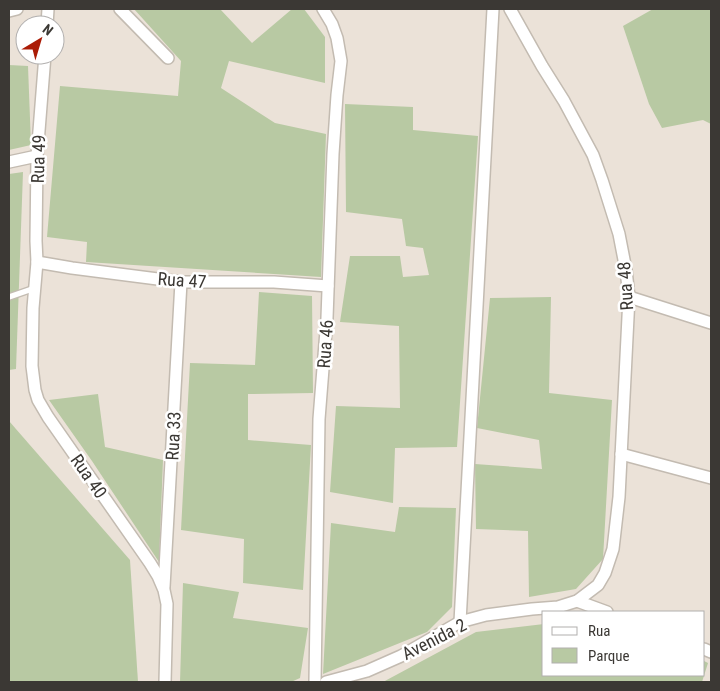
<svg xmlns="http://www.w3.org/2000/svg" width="720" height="691" font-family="'Roboto Condensed',sans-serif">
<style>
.green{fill:#b8c9a3}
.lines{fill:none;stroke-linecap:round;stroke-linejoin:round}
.service-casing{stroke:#c3bbb1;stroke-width:8}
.minor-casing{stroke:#c3bbb1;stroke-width:14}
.service{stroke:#fff;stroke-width:5.5}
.minor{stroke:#fff;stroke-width:11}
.labels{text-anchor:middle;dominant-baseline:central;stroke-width:5;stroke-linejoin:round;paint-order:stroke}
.street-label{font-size:18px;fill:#3b3834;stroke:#fff}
</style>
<rect width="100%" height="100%" fill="#ebe2d8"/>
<g class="green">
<polygon points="134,9 220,9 252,43 292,9 304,9 325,37 325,83 229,61 221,88 275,123 326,134 321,277 86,262 87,242 47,237 60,86 178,96 181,61"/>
<polygon points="653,9 711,9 711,124 703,120 662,128 649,104 623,26"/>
<polygon points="9,65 28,66 31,145 9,150"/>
<polygon points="345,104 413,107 413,130 478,136 457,447 395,448 393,503 330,492 336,406 400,408 399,326 340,322 350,256 400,256 403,277 429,275 423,248 406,246 402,219 346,212"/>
<polygon points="23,172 16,369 9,370 9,174"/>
<polygon points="259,292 312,296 313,393 248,394 248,440 311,445 303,590 243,583 244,539 181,530 190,363 255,365"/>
<polygon points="551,297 549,393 612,400 603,559 576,589 529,597 528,531 476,529 475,464 542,469 539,440 477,428 490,298"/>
<polygon points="98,394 105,447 163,460 159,562 92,461 49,400"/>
<polygon points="9,421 130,560 138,682 9,682"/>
<polygon points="399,507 456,508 452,607 427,632 323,674 331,523 395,532"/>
<polygon points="183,583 239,592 233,618 308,628 300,678 291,682 180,682"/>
<polygon points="544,624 544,675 704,675 704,661 708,663 702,682 383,682 476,632"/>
</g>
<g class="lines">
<defs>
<polyline id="service" points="9,297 35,288"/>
<g id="minor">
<polyline points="120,9 168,58"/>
<polyline points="9,11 17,9"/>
<polyline points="47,25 48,9"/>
<polyline points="45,55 37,156 36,241 37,262 33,308 32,366 35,390 38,400 48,417 150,563 158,576 164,590 167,604 165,682"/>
<polyline points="9,162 37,156"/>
<polyline points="37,262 72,268 181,282 274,282 328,286"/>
<polyline points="629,297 711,323"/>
<polyline points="621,454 711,478"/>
<polyline points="164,587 181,282"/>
<polyline points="577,601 607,612"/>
<polyline points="460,622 493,9"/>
<polyline points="704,649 711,652"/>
<polyline points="315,682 319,419 327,318 333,154 337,95 341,61 337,38 332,24 323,9"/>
<polyline points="326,682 367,671 401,656 460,622 486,615 532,609 558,607 577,601 598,585 605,573 613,549 619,497 629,297 626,270 619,234 602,180 593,155 564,101 542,66 510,9"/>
</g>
</defs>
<use href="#service" class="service-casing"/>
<use href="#minor" class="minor-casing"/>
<use href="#service" class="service"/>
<use href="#minor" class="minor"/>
</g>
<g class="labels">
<g class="street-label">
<text transform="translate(38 159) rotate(-88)">Rua 49</text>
<text transform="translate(182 280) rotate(4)">Rua 47</text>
<text transform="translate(625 286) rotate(-94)">Rua 48</text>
<text transform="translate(325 344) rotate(-86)">Rua 46</text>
<text transform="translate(173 436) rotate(-87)">Rua 33</text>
<text transform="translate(89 476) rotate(55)">Rua 40</text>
<text transform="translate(434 639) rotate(-27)">Avenida 2</text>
</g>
</g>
<rect width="720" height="691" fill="none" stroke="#3b3834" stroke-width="20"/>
<rect x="542" y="611" width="162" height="65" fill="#ffffff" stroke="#b1afae"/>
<rect x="552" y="627" width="25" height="8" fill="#ffffff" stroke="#b1afae"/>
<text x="588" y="636" font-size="15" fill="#3b3834">Rua</text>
<rect x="552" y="648" width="25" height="15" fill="#b8c9a3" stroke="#b1afae"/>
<text x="588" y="661" font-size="15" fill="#3b3834">Parque</text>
<g transform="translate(40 40) rotate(38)"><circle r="24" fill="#ffffff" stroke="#b1afae"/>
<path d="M0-4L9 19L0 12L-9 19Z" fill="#ab1c06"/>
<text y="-8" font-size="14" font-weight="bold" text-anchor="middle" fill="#3b3834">N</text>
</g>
</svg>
